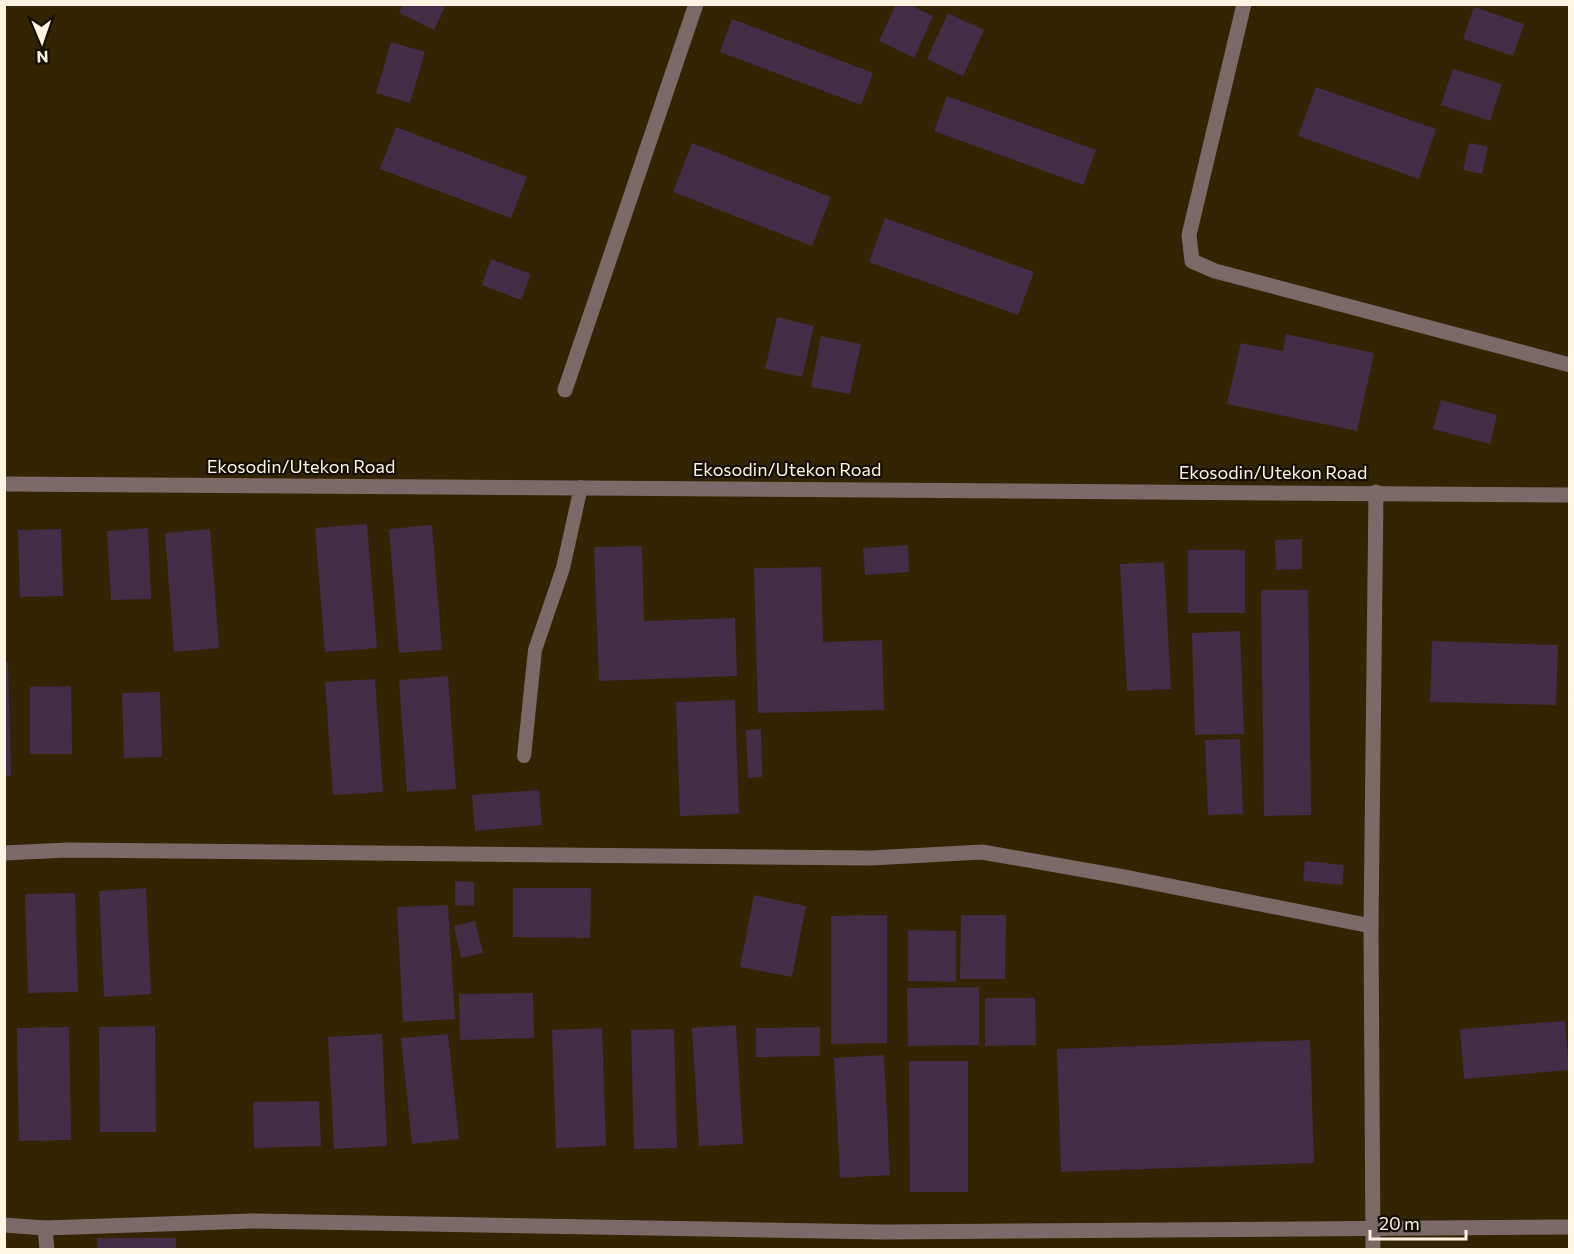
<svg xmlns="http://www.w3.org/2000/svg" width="1574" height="1254" font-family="Commissioner,sans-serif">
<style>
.building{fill:#442d47}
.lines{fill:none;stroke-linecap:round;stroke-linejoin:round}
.lane{stroke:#7c6a68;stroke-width:14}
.street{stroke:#7c6a68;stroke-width:15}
.labels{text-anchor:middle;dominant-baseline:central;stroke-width:4.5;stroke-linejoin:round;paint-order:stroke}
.street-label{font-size:18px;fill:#fef4e1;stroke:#150f03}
</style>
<rect width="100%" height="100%" fill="#332403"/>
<g class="building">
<polygon points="403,4 446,4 434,30 399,13"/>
<polygon points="896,4 908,4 933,16 914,58 879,41"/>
<polygon points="1474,7 1524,24 1513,56 1463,39"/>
<polygon points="948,13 984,30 963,76 927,59"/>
<polygon points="732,19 873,73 861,105 720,52"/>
<polygon points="391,42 425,52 410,103 376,93"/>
<polygon points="1453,69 1502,84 1490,121 1441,105"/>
<polygon points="1316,87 1436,129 1419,179 1298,136"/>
<polygon points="947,96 1096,150 1083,185 934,131"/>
<polygon points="396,127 527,177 511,218 380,169"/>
<polygon points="692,143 831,197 812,246 673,192"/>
<polygon points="1469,143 1488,147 1482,174 1463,170"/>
<polygon points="885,218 1034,272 1018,315 869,262"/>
<polygon points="491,259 531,274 521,300 482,285"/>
<polygon points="777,317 814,326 802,377 765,369"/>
<polygon points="1286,334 1374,353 1357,431 1227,404 1241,343 1283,351"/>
<polygon points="821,336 861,344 850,394 811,387"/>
<polygon points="1441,400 1497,415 1490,444 1433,429"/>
<polygon points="367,524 377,648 325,652 315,528"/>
<polygon points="432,525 442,650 399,653 389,529"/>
<polygon points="148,528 151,599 111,600 107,531"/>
<polygon points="61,529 63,596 20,597 18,530"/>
<polygon points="210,529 219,648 174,652 165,533"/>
<polygon points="1302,539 1302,569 1276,570 1275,540"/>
<polygon points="908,545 909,572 865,575 863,548"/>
<polygon points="642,546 644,621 735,618 737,676 599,681 594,547"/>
<rect x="1188" y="550" width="57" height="63"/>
<polygon points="1164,562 1171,689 1127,691 1120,564"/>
<polygon points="821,567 823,642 882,640 884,710 758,713 754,568"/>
<polygon points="1261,590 1308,590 1311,815 1264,816"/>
<polygon points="1240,631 1244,734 1195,735 1192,633"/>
<polygon points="1432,641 1558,645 1556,705 1430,702"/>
<polygon points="4,662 8,662 11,776 4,776"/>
<polygon points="448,676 456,789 407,792 399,680"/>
<polygon points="375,679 383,792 333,795 325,682"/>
<polygon points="71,686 72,754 30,754 30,687"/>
<polygon points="160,692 162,757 124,758 122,693"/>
<polygon points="735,700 739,814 680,816 676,702"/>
<polygon points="761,729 762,777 748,778 746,730"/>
<polygon points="1240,739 1243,814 1208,815 1205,740"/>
<polygon points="539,790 542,825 475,831 472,795"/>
<polygon points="1305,861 1344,865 1342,885 1303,881"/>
<polygon points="455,881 474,882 474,906 455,905"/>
<polygon points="146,888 151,994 104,997 99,891"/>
<polygon points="513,888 591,888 590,938 513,937"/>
<polygon points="75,893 78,992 28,993 25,894"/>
<polygon points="754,895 806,906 792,977 740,967"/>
<polygon points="448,905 455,1019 403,1022 397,907"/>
<polygon points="887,915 887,1043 831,1044 831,916"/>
<polygon points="961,915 1006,915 1005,979 960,979"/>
<polygon points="475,921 483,953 461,958 454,926"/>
<polygon points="908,930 956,931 956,982 908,981"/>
<polygon points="979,987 979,1045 908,1046 907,988"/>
<polygon points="533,993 534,1038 460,1040 459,994"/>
<polygon points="985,998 1035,998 1036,1045 985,1046"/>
<polygon points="1565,1021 1569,1070 1464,1079 1460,1029"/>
<polygon points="736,1025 743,1144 699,1146 692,1028"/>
<polygon points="155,1026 156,1132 100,1132 99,1027"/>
<polygon points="69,1027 71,1140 19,1141 17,1028"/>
<polygon points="820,1027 820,1056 756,1057 756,1028"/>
<polygon points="602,1028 606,1146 556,1148 552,1030"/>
<polygon points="674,1029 677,1148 634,1149 631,1030"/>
<polygon points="382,1034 387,1146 334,1149 328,1037"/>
<polygon points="448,1034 459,1139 412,1144 401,1038"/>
<polygon points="1310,1040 1314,1163 1061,1172 1057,1049"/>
<polygon points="884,1055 890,1175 840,1178 834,1058"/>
<polygon points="909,1061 968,1061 968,1192 910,1192"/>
<polygon points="319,1101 321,1146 254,1148 253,1102"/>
<polygon points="97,1238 176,1238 176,1250 98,1250"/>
</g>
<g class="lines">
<polyline class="lane" points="524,756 535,650 563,568 581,487"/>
<g class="street">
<polyline points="1244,4 1189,235 1192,261 1215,271 1570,365"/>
<polyline points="565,390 696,4"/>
<polyline points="4,484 1570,495"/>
<polyline points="4,853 68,850 871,858 982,852 1124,877 1371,926"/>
<polyline points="4,1225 45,1228 252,1221 884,1232 1570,1227"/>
<polyline points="45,1228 47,1250"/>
<polyline points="1373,1250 1371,926 1376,492"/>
</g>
</g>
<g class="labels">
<g class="street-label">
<text x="301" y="466">Ekosodin/Utekon Road</text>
<text x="787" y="469">Ekosodin/Utekon Road</text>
<text x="1273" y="472">Ekosodin/Utekon Road</text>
</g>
</g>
<rect width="1574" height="1254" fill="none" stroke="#fef4e1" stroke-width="12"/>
<g transform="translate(42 42) rotate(178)" stroke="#150f03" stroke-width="4.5" paint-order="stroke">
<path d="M0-4.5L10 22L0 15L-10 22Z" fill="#fef4e1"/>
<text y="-9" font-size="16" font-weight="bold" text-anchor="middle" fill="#fef4e1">N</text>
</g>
<path d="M1370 1230v9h96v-9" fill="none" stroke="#fef4e1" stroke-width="3"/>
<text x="1379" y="1230" font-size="18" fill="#fef4e1" stroke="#150f03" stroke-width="4.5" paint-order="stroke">20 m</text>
</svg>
